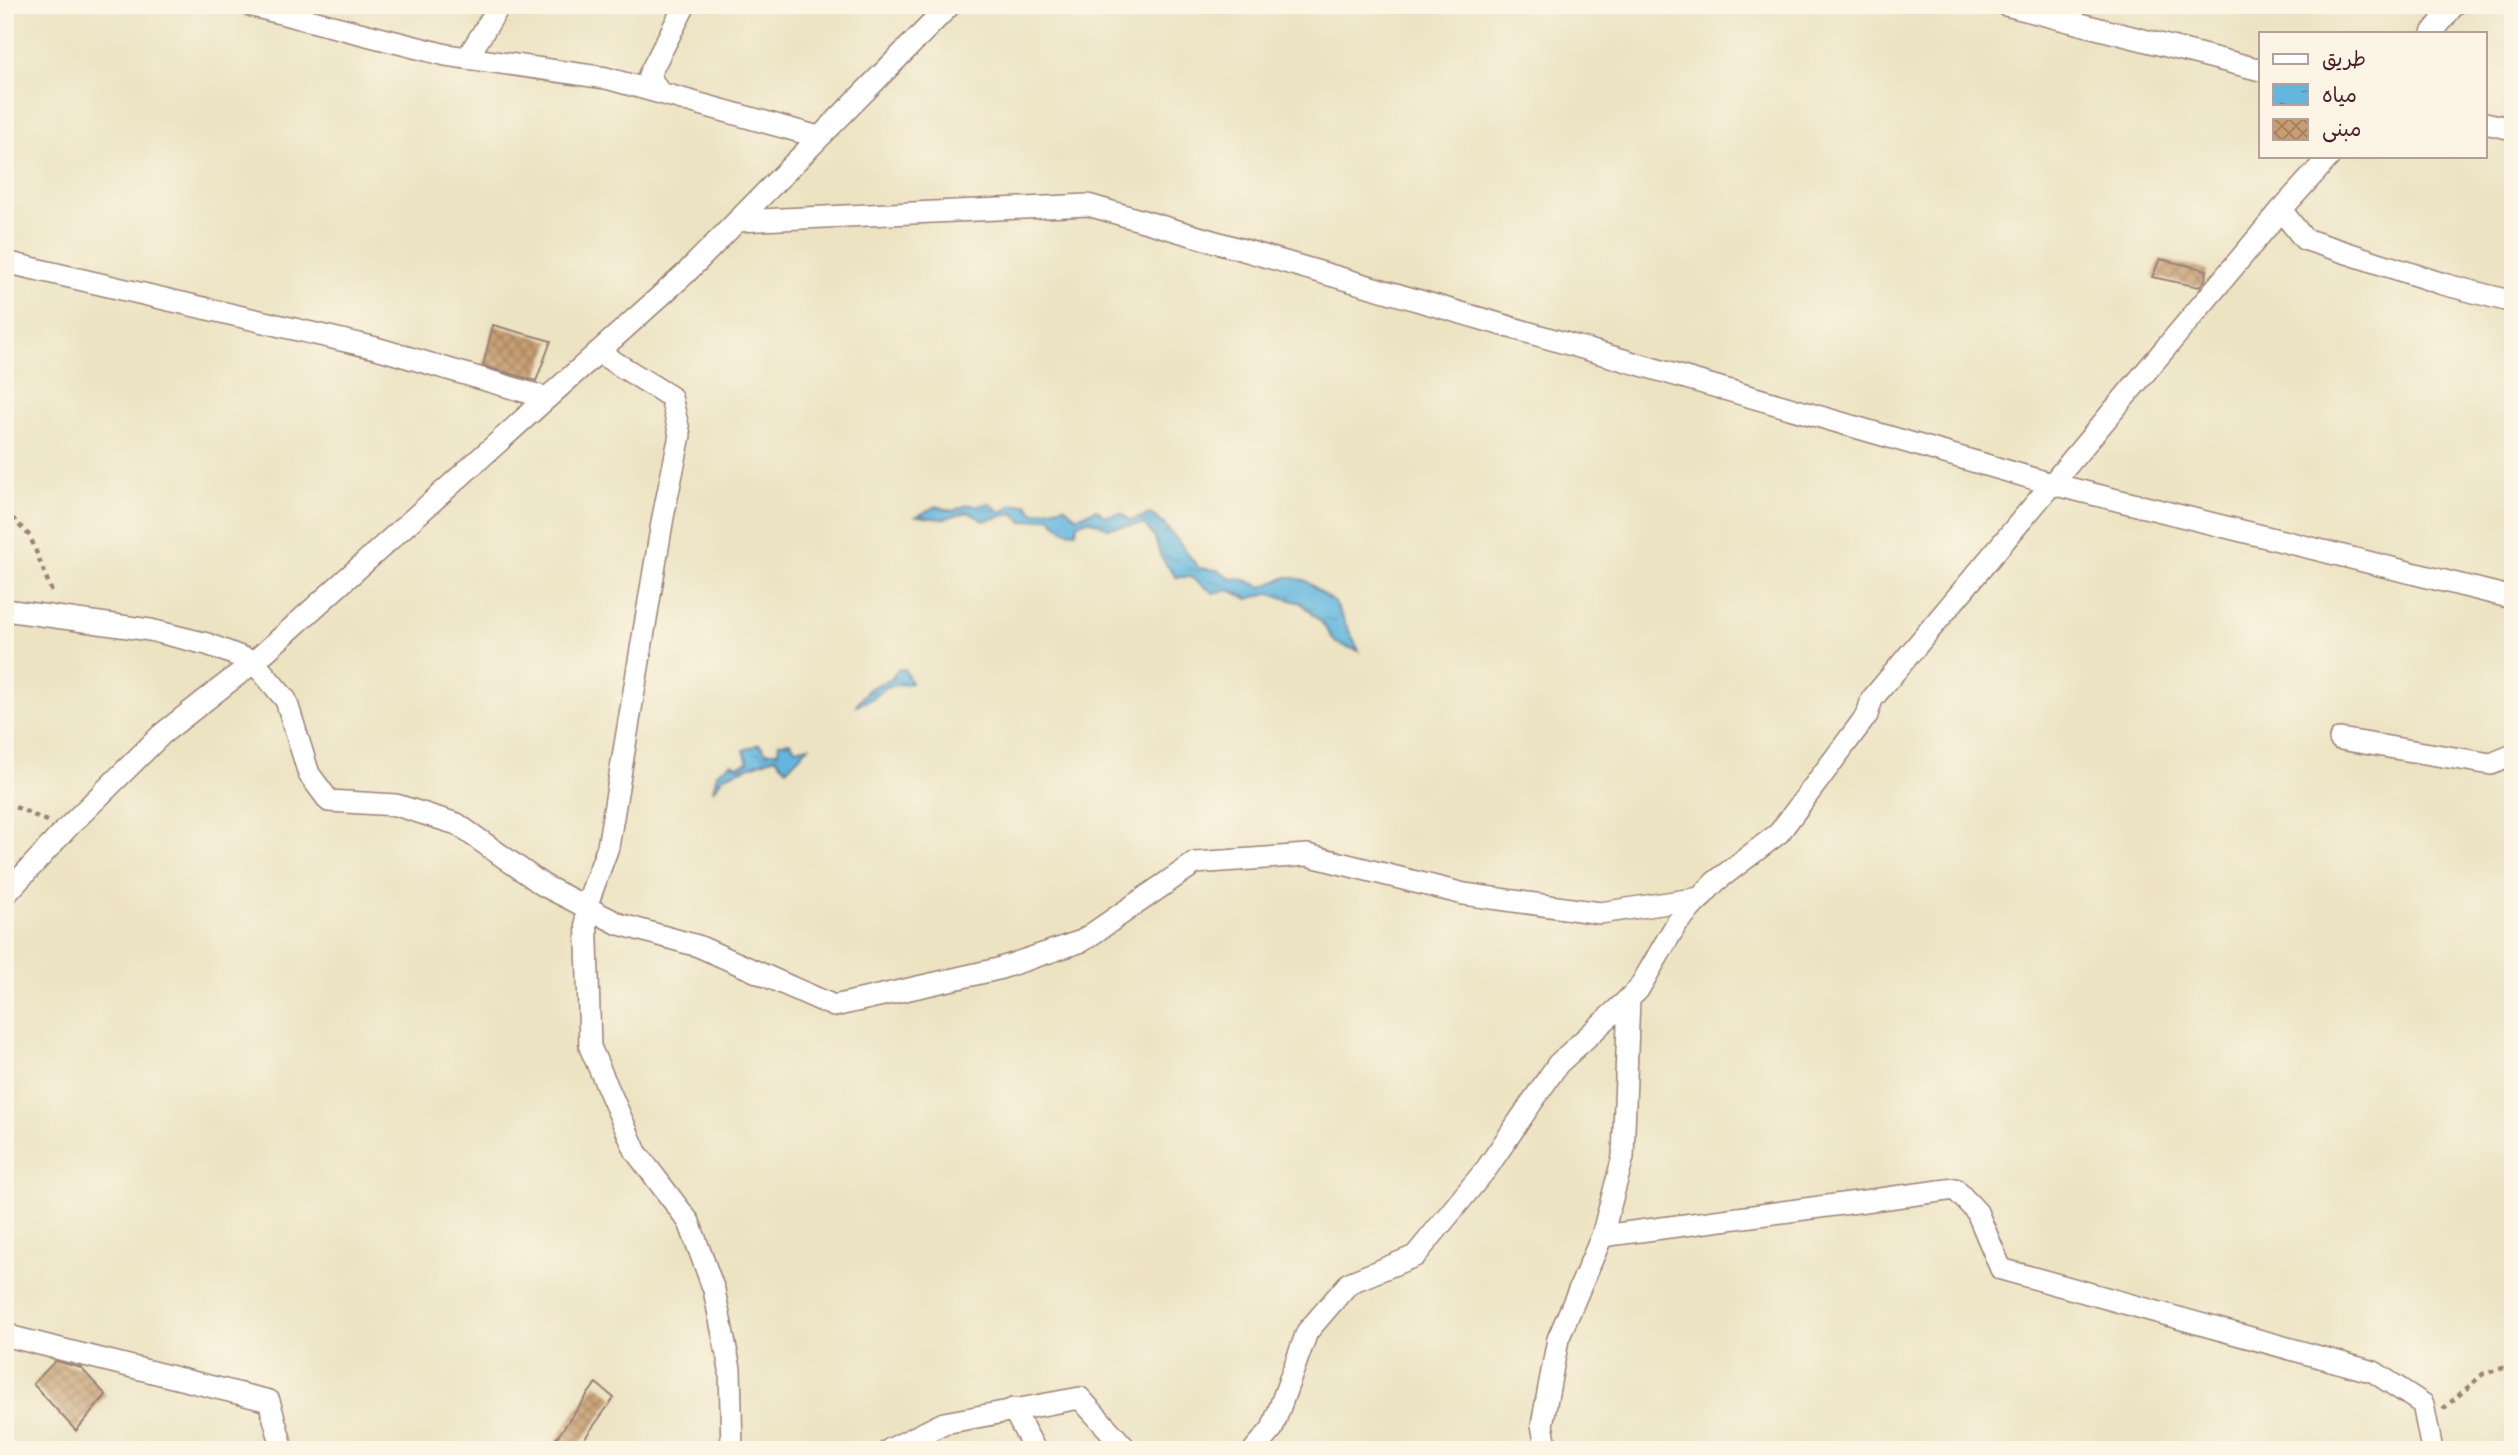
<svg xmlns="http://www.w3.org/2000/svg" width="2518" height="1455" font-family="Kalam,'Playpen Sans Arabic',sans-serif">
<style>
.water{fill:url(#water-ripples);stroke:#566b85;stroke-width:2}
.building{fill:url(#building-cross-hatch)}
.lines{fill:none;stroke-linecap:round;stroke-linejoin:round}
.minor-casing{stroke:#9b8176;stroke-width:24}
.path{stroke:#9b8176;stroke-width:4.5;stroke-dasharray:5 5;stroke-linecap:butt}
.minor{stroke:#fff;stroke-width:21}
</style>
<defs>
<pattern id="water-ripples" width="26" height="14" patternUnits="userSpaceOnUse" patternTransform="scale(1.75)"><rect width="26" height="14" fill="#63b7df"/><path d="M2 4q2-2 4 0t4 0M15 11q2-2 4 0t4 0" fill="none" stroke="#5494b5"/></pattern>
<pattern id="building-cross-hatch" width="8" height="8" patternUnits="userSpaceOnUse" patternTransform="scale(1.75)"><rect width="8" height="8" fill="#c69e71"/><path d="M0 0l8 8M0 8l8-8" fill="none" stroke="#a3805d"/></pattern>
</defs>
<rect width="100%" height="100%" fill="#fcf5e5"/>
<filter id="ink" filterUnits="userSpaceOnUse"><feTurbulence type="fractalNoise" baseFrequency=".0143" numOctaves="2"/><feDisplacementMap in="SourceGraphic" scale="14" xChannelSelector="R" yChannelSelector="G"/><feConvolveMatrix kernelMatrix="1 2 1 2 8 2 1 2 1" color-interpolation-filters="sRGB"/></filter>
<filter id="wash" filterUnits="userSpaceOnUse"><feTurbulence type="fractalNoise" baseFrequency=".00686" numOctaves="4" result="noise"/><feDisplacementMap in="SourceGraphic" scale="28" xChannelSelector="R" yChannelSelector="G"/><feGaussianBlur stdDeviation="1.57" result="paint"/><feColorMatrix in="noise" values="0 0 0 0 0 0 0 0 0 0 0 0 0 0 0 0 0 1.4 0 .05"/><feComposite in="paint" operator="in"/></filter>
<g filter="url(#wash)">
<rect width="100%" height="100%" fill="#ece3c2"/>
<g class="water">
<path d="M988,503L1002,512L1012,505L1027,504L1034,513L1064,506L1077,517L1097,509L1104,516L1122,513L1130,521L1150,514C1169,523 1184,552 1199,568L1217,570L1232,579L1240,578L1262,587L1287,577L1305,580L1335,603L1359,651L1336,643L1322,623L1301,603L1268,593L1248,599L1230,590L1214,593L1190,577H1176L1161,557L1155,538L1144,524L1108,528L1089,520L1077,523L1076,532C1064,532 1057,527 1051,517L1023,522L1014,513L984,521L968,512L941,519L917,516L937,506L953,511L967,505L978,506Z"/>
<path d="M905,669L911,683L885,687L875,697L856,706C865,691 873,684 891,680L897,670Z"/>
<polygon points="790,742 795,749 809,746 787,769 775,757 724,776 713,791 717,773 731,763 738,766 748,762 744,750 759,744 766,752 778,752 779,743"/>
</g>
<g id="blocks">
<g class="building">
<polygon points="2160,259 2207,270 2205,280 2199,287 2152,277"/>
<polygon points="493,325 551,341 536,381 483,366"/>
<polygon points="55,1361 81,1368 106,1395 76,1431 33,1384"/>
<polygon points="596,1383 614,1398 576,1450 548,1450"/>
</g>
</g>
</g>
<g filter="url(#ink)">
<use href="#blocks" fill-opacity="0" stroke="#9b8176" stroke-width="2"/>
<g class="lines">
<defs>
<g id="minor">
<polyline points="249,5 446,55 606,78 819,137"/>
<polyline points="2006,5 2261,70"/>
<polyline points="2432,33 2454,5"/>
<polyline points="467,58 500,5"/>
<polyline points="659,92 649,75 685,5"/>
<polyline points="2485,123 2513,129"/>
<polyline points="2281,210 2304,239 2443,284 2513,302"/>
<polyline points="737,221 1088,205 2052,484 2513,598"/>
<polyline points="5,262 376,348 547,398"/>
<polyline points="598,352 671,397 680,435 663,517 608,847 586,907 590,1047 636,1152 689,1222 714,1290 730,1369 732,1450"/>
<polyline points="5,610 150,630 207,644 254,662 286,700 309,774 329,801 396,805 457,824 543,885 619,924 698,946 834,1006 998,969 1082,941 1195,863 1307,855 1464,894 1600,913 1701,898"/>
<polyline points="2340,739 2491,764 2513,755"/>
<polyline points="5,895 66,829 162,734 254,662 686,273 950,5"/>
<polyline points="1602,1236 1955,1189 1977,1212 2001,1269 2374,1372 2423,1404 2432,1450"/>
<polyline points="5,1331 12,1337 269,1401 283,1450"/>
<polyline points="1013,1409 1035,1450"/>
<polyline points="889,1450 944,1423 1080,1398 1127,1450"/>
<polyline points="1254,1450 1272,1429 1307,1332 1349,1283 1415,1256 1487,1168 1558,1064 1638,990 1677,923 1715,882 1779,833 1867,715 1872,699 2281,210 2330,156"/>
<polyline points="1547,1450 1542,1425 1558,1339 1602,1236 1623,1157 1629,998"/>
</g>
</defs>
<use href="#minor" class="minor-casing"/>
<g class="path">
<polyline points="5,511 30,536 53,595"/>
<polyline points="5,806 18,808 47,821"/>
<polyline points="2443,1409 2483,1374 2513,1365"/>
</g>
<use href="#minor" class="minor"/>
</g>
</g>
<rect width="2518" height="1455" fill="none" stroke="#fcf5e5" stroke-width="28"/>
<rect x="2259" y="32" width="228" height="126" fill="#fcf5e5" stroke="#b59f9b" stroke-width="2"/>
<rect x="2273" y="54" width="35" height="10" fill="#ffffff" stroke="#b59f9b" stroke-width="2"/>
<text x="2322" y="66" font-size="21" fill="#4a1f2b">طريق</text>
<rect x="2273" y="84" width="35" height="21" fill="url(#water-ripples)" stroke="#b59f9b" stroke-width="2"/>
<text x="2322" y="102" font-size="21" fill="#4a1f2b">مياه</text>
<rect x="2273" y="119" width="35" height="21" fill="url(#building-cross-hatch)" stroke="#b59f9b" stroke-width="2"/>
<text x="2322" y="136" font-size="21" fill="#4a1f2b">مبنى</text>
</svg>
